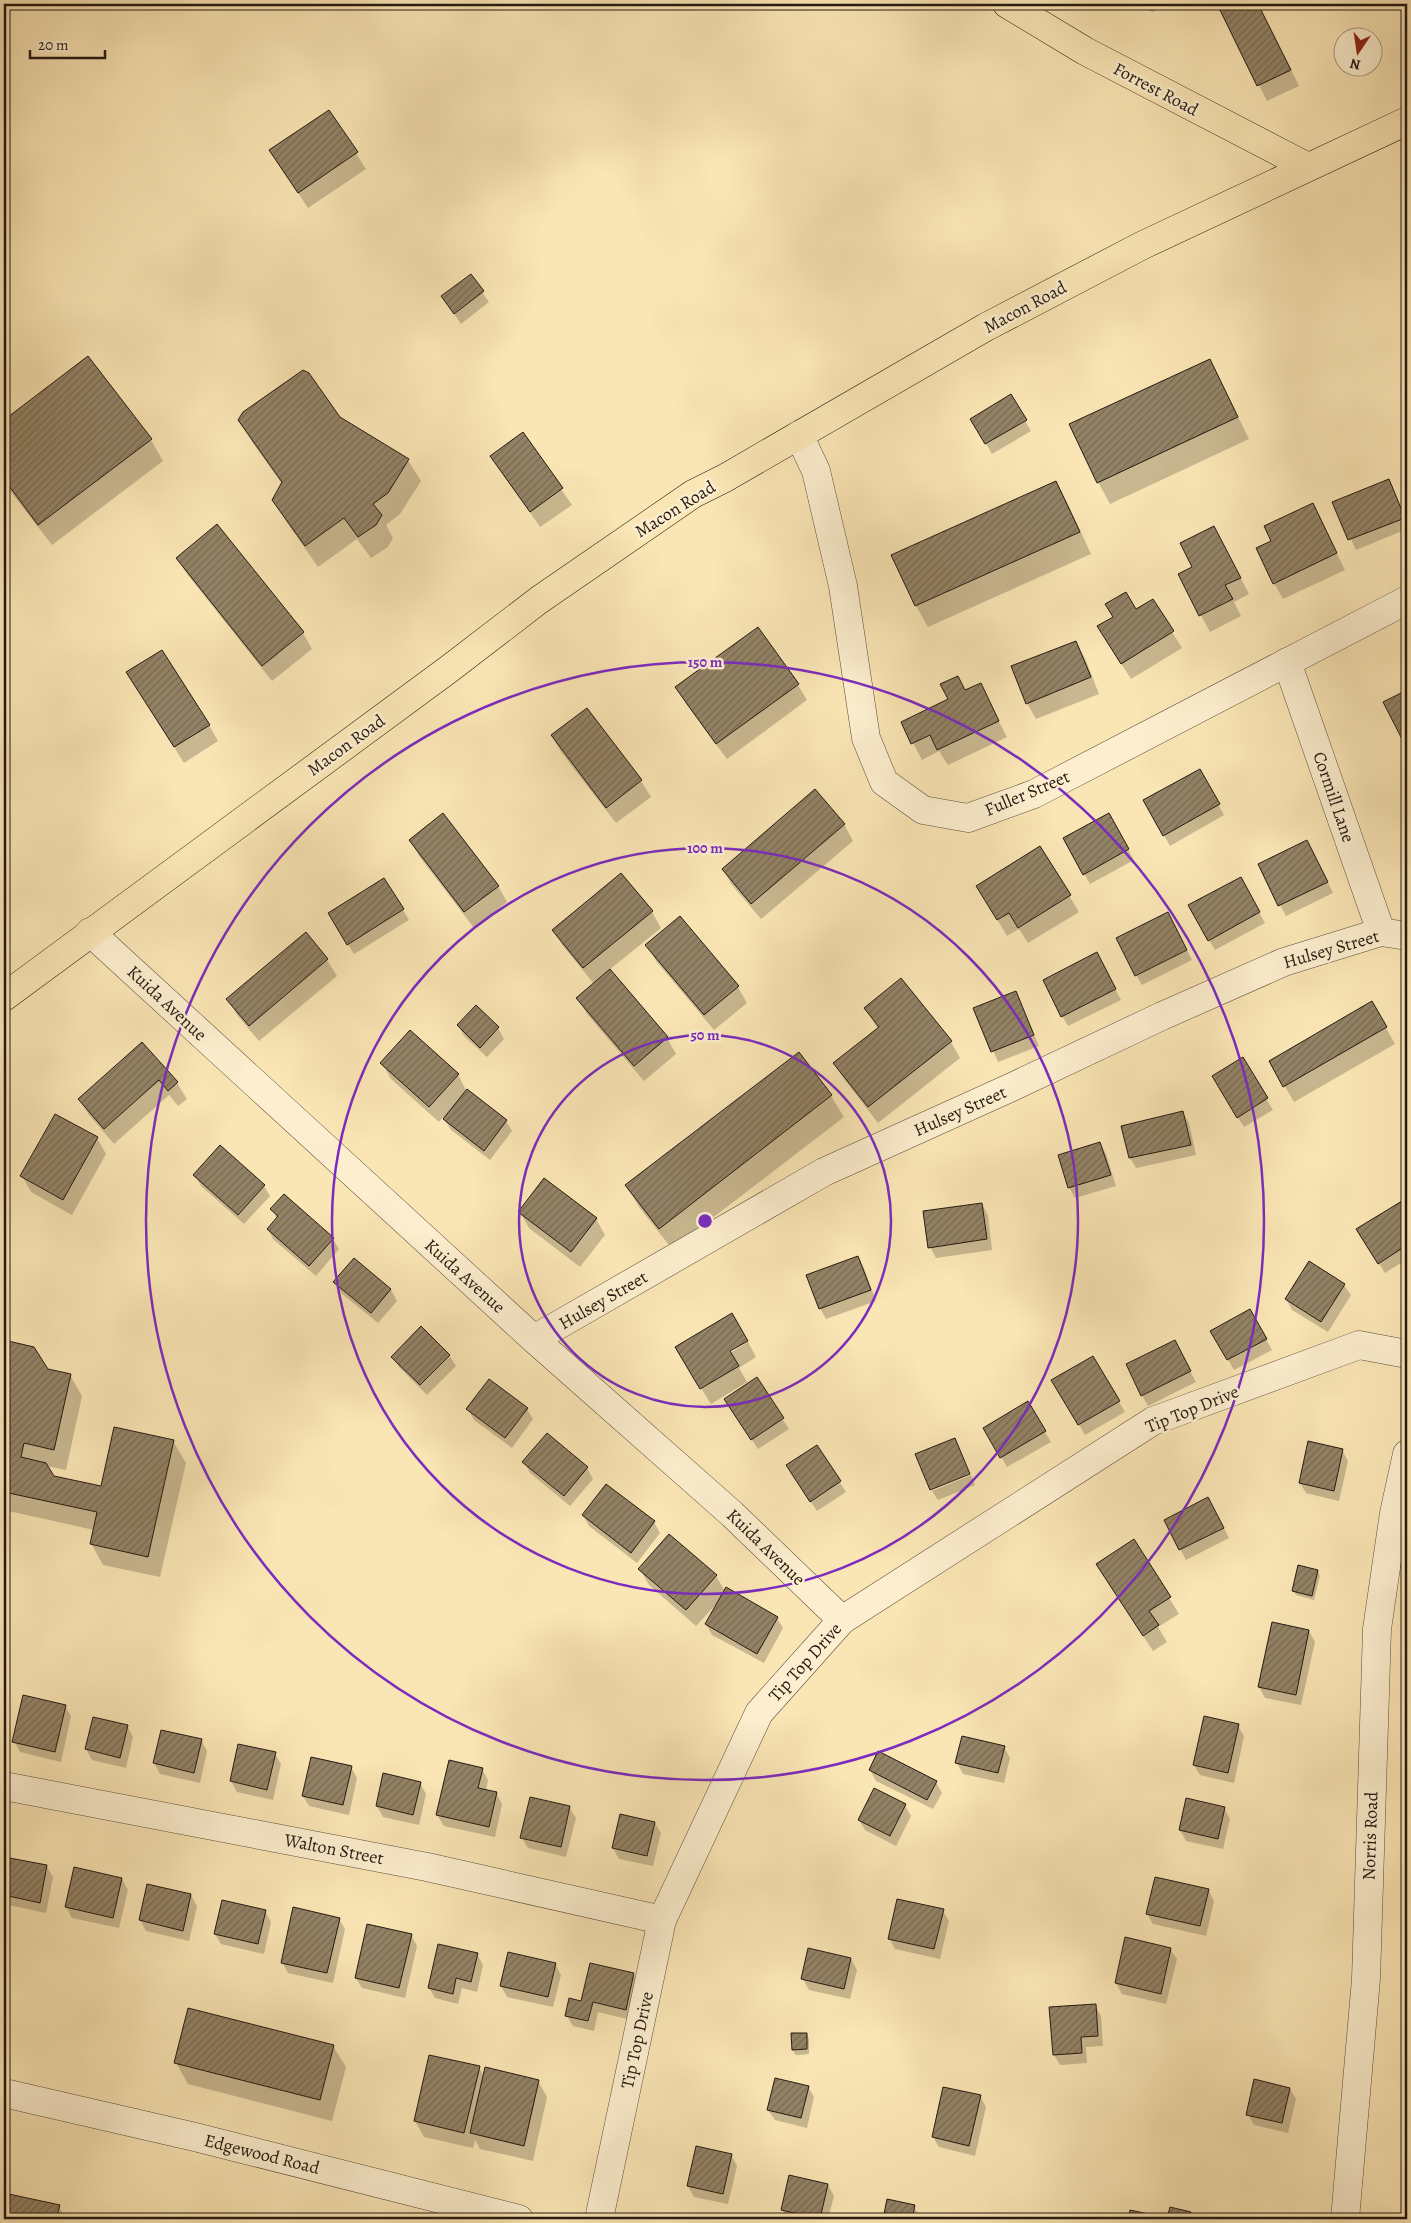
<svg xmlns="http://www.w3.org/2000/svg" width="1411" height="2223" font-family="Alegreya,serif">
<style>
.shadow{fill:#0003}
.building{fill:url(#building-hatch);stroke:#241911}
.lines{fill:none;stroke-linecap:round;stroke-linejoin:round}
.minor-casing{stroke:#5a4c3a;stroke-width:29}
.major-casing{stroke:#241911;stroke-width:29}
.minor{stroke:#fceece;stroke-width:28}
.major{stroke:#fae5b4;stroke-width:28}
.ring{fill:none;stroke:#7b2cbf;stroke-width:2.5}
.labels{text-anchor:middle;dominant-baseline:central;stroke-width:5;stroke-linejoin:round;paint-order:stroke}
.street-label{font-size:18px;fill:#241911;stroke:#fceece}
.centre{fill:#7b2cbf;stroke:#fceece;stroke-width:2.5}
.ring-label{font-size:15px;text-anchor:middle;font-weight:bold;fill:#7b2cbf;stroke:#fceece;stroke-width:5;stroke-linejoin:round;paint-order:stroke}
</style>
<defs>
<pattern id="building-hatch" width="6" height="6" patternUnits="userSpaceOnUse" patternTransform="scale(1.25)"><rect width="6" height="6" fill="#938366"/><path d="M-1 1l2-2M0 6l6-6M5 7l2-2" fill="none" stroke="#786a53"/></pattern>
</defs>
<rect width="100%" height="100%" fill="#fae5b4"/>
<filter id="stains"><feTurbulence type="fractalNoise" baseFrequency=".004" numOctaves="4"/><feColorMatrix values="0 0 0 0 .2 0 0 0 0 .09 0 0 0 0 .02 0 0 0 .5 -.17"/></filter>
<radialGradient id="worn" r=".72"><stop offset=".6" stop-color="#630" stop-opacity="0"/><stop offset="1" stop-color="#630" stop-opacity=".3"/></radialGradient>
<g class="shadow">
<polygon points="1133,4 1162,4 1153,12"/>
<polygon points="1165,4 1177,4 1173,7"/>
<polygon points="1235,4 1258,4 1299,86 1267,101 1222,10"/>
<polygon points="329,111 366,169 308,208 270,150"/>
<polygon points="470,276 489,302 461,324 443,297"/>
<polygon points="88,358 151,440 163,461 52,545 4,483 4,421"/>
<polygon points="1210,360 1249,439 1110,504 1098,482"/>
<polygon points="1011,396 1031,431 992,454 972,420"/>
<polygon points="339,418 408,460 421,481 400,514 386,525 393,538 388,547 371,558 357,539 318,567 286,521 273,500 282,484 252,442 240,420"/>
<polygon points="523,434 572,505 540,527 491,456"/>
<polygon points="1388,480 1407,521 1407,529 1356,550 1334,502"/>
<polygon points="1056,482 1068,504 1091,554 928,627 916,606 893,556"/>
<polygon points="1312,504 1345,570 1283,599 1274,583 1273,542"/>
<polygon points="217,526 303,633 312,649 272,681 187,574 177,558"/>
<polygon points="1223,544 1249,594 1234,602 1241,616 1210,632 1179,575 1194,567"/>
<polygon points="1172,632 1182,648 1131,679 1108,643"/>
<polygon points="1076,642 1085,658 1099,694 1036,719 1027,703"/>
<polygon points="958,677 966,692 980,685 1007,737 948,765 939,751 922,760 902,722 949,700"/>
<polygon points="798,685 807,700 727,759 686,704 677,688"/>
<polygon points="137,688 209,725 218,741 184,763"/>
<polygon points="1407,691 1407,746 1385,702"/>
<polygon points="586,710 641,781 651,797 616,823 561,752 552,736"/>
<polygon points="1200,770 1224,815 1170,846 1145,801"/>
<polygon points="1108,815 1134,860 1090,884 1065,839"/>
<polygon points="844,824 853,841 761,919 732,885 723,869"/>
<polygon points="410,840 498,886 507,902 474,928 419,856"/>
<polygon points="1040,848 1079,912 1028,943 1019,929 1007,936 987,902"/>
<polygon points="1313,852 1333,893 1286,916 1280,905"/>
<polygon points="1240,878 1265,923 1215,950 1209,940"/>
<polygon points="403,910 409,920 354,954 335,924"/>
<polygon points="652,912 661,928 609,970 667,1038 676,1054 644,1081 587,1014 578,998 594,984 563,946 553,930"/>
<polygon points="1174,924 1192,960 1142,985 1136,975"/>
<polygon points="306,934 327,960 337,976 259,1041 237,1015 228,999"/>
<polygon points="647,945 738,987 747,1003 714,1030 656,961"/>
<polygon points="1102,964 1121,1000 1068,1026 1062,1016"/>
<polygon points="1016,992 1039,1046 998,1062 975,1008"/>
<polygon points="1372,1003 1395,1044 1294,1102 1270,1061"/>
<polygon points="476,1007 498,1028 504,1039 487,1057 464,1036 458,1025"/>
<polygon points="865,1008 951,1042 960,1058 878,1123 844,1079 834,1063 878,1029"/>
<polygon points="141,1044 177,1083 187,1099 178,1106 169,1095 114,1144 89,1115 79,1099"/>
<polygon points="799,1054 831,1096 844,1117 672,1249 639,1207 627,1186"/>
<polygon points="1242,1059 1273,1110 1244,1127 1219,1087"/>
<polygon points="382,1063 458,1075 466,1090 506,1121 512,1131 490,1160 451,1130 443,1117 439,1122 391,1079"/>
<polygon points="1183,1113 1189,1123 1196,1155 1136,1168 1130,1158 1123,1126"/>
<polygon points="97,1138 106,1154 72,1215 31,1192 22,1176"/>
<polygon points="1100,1143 1106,1154 1116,1186 1075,1198 1069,1187"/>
<polygon points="1407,1146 1407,1161 1404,1155"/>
<polygon points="195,1175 264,1186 270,1196 244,1224 201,1186"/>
<polygon points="1407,1199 1407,1259 1385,1273 1358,1230"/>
<polygon points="982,1204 988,1215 992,1250 936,1258 930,1247"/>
<polygon points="272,1209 333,1239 339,1249 316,1276 274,1240 268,1230 277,1219"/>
<polygon points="520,1212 596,1219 605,1235 580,1267 529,1228"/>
<polygon points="858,1257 864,1268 876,1301 826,1319 820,1308"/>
<polygon points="354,1259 391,1290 397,1301 378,1323 341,1293 335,1282"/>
<polygon points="1344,1285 1351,1295 1328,1332 1292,1310 1286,1299"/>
<polygon points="1250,1311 1272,1350 1234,1370 1212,1332"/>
<polygon points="5,1342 47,1370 70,1375 82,1396 66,1470 47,1466 53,1477 102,1488 173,1441 186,1463 160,1577 103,1565 91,1543 94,1530 4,1510"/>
<polygon points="748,1342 756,1357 739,1368 747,1382 711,1404 686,1364 724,1353 725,1356"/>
<polygon points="1180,1352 1196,1382 1148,1406 1142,1395"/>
<polygon points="449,1355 456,1366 427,1395 399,1367 393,1357"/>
<polygon points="1092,1357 1125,1412 1085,1435 1053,1380"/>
<polygon points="756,1379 789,1429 758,1449 732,1409"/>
<polygon points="1028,1403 1051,1442 1007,1467 985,1428"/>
<polygon points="468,1409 527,1409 533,1419 512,1448 474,1420"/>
<polygon points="817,1446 846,1492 817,1511 794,1476"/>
<polygon points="1342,1450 1348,1461 1339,1501 1306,1493 1300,1483"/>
<polygon points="524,1462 587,1468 593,1479 570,1506 530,1473"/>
<polygon points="971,1475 975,1485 938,1500 932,1491"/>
<polygon points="606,1486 654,1522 660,1533 637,1563 589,1526 583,1515"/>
<polygon points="1214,1509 1229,1538 1186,1560 1165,1521"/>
<polygon points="1134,1541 1179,1614 1158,1627 1167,1642 1153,1651 1107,1580"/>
<polygon points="640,1569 716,1576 725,1591 777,1618 783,1628 764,1663 712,1635 706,1624 720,1600 696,1626 649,1585"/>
<polygon points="1318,1571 1320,1576 1314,1600 1296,1595 1293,1591"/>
<polygon points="1309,1631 1315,1642 1301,1705 1265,1698 1259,1687"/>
<polygon points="65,1706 71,1716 61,1762 20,1752 14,1741"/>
<polygon points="127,1726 133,1737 126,1768 92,1760 86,1749"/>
<polygon points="1238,1726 1244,1736 1234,1783 1200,1775 1194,1765"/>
<polygon points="201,1740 207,1751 200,1783 160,1774 154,1763"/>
<polygon points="1004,1747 1010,1758 1004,1783 963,1774 957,1763"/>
<polygon points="275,1754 281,1764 273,1800 237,1792 231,1781"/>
<polygon points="351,1767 357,1778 349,1815 309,1806 303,1796"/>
<polygon points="482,1769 488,1780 486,1791 496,1793 502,1804 495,1837 444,1826 437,1815"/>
<polygon points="870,1770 936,1782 942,1793 933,1809 876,1781"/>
<polygon points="420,1783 426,1794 419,1825 383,1817 377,1806"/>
<polygon points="905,1805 911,1816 896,1846 865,1830 859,1820"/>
<polygon points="569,1807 576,1818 566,1857 528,1848 522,1838"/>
<polygon points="1224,1808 1230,1819 1223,1849 1186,1841 1180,1830"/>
<polygon points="655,1823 661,1833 653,1866 619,1859 613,1848"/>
<polygon points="4,1858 47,1867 53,1877 46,1913 4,1904"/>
<polygon points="122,1879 128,1890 119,1928 72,1918 66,1907"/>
<polygon points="148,1885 191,1895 197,1906 189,1941 146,1931 140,1920"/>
<polygon points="1208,1890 1214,1901 1206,1936 1153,1924 1147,1914"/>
<polygon points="265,1911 271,1922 264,1954 221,1944 215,1934"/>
<polygon points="943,1911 949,1921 940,1959 895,1949 889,1938"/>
<polygon points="339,1919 345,1929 333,1983 288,1973 282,1962"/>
<polygon points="411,1935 417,1946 405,1998 362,1988 356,1978"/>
<polygon points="1170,1949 1177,1959 1166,2004 1122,1994 1116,1983"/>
<polygon points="509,1953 555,1964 561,1975 553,2007 507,1997 501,1986"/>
<polygon points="477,1954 483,1965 477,1992 462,1988 458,2004 435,1998 429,1988"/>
<polygon points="851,1959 857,1970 850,1999 809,1990 803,1979"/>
<polygon points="633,1974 639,1985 631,2020 598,2012 594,2031 573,2026 567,2016 582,2002"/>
<polygon points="4,1988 7,1994 4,2010"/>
<polygon points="1095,2005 1101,2016 1103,2046 1086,2047 1087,2063 1060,2065 1054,2055"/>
<polygon points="806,2034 809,2039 809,2054 796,2055 793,2050"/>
<polygon points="333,2046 346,2067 332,2121 188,2084 176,2063"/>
<polygon points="479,2067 484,2077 538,2081 547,2097 533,2161 480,2149 475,2140 473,2148 424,2137 415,2121"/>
<polygon points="808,2087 814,2097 807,2128 775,2120 768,2110"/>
<polygon points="1290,2089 1296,2099 1288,2133 1254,2125 1248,2114"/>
<polygon points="980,2096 986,2107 975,2156 939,2147 933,2137"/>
<polygon points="731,2155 737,2166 728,2204 694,2197 688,2186"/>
<polygon points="828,2185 834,2196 828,2219 788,2219 782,2209"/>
<polygon points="4,2194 59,2207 66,2219 4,2219"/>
<polygon points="888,2200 914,2206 920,2219 884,2219"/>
<polygon points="1171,2209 1190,2213 1194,2219 1168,2219"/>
</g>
<g class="building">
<polygon points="1232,4 1258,4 1291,70 1257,86 1220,10"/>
<polygon points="329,110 358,152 298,193 269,150"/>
<polygon points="471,274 484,291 454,314 441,296"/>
<polygon points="88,356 152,439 38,525 4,479 4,420"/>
<polygon points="1210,359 1238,417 1097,483 1069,424"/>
<polygon points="303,370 309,373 340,417 409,459 388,493 373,504 382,515 376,525 358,537 344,518 305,546 272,500 282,482 238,420 243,412"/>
<polygon points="1407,384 1407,398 1401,387"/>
<polygon points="1011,394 1027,420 985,444 970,419"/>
<polygon points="523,432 563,488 530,512 490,456"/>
<polygon points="1389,479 1405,518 1348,540 1332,502"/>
<polygon points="1056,481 1080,532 915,606 891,555"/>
<polygon points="1313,503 1337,553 1273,584 1256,548 1271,541 1264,526"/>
<polygon points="217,524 304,632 262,666 176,558"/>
<polygon points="1214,526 1241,578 1225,585 1233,599 1199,616 1178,574 1192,567 1180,543"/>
<polygon points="1126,592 1136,609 1153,599 1174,631 1121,664 1097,626 1113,617 1105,604"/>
<polygon points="758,627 799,684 716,744 675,687"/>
<polygon points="1076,641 1091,677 1026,704 1011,666"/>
<polygon points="162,650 210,725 174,747 126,672"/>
<polygon points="958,676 965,690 981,683 999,721 937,750 930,735 911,744 901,722 948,699 940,684"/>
<polygon points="1407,690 1407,742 1404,743 1383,702"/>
<polygon points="587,708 642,780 606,808 551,735"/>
<polygon points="1200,769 1220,804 1163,836 1143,800"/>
<polygon points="815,789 845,824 751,904 722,869"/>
<polygon points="443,813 499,886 464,912 409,840"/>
<polygon points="1109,813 1129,849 1083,875 1063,838"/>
<polygon points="1307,840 1328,882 1278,906 1258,864"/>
<polygon points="1040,846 1071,895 1018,928 1009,913 997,920 976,886"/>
<polygon points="621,873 653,911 583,968 552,930"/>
<polygon points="1241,877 1260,912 1208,941 1188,905"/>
<polygon points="384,878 404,909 347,945 328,913"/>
<polygon points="1168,912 1187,950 1135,976 1116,938"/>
<polygon points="680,916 739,986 704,1015 645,945"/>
<polygon points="306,932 328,959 249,1026 226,999"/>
<polygon points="1097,952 1116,989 1061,1017 1043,980"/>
<polygon points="610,969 668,1037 634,1066 576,998"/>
<polygon points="901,978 952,1041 868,1107 833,1063 879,1027 864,1008"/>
<polygon points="1016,991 1034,1035 991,1052 973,1008"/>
<polygon points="1372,1001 1387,1027 1283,1087 1269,1061"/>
<polygon points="476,1005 499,1027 480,1048 457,1025"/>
<polygon points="410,1030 459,1074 429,1107 380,1063"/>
<polygon points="142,1042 178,1082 168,1091 159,1080 104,1129 78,1099"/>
<polygon points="799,1052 832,1095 659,1229 625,1185"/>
<polygon points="1243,1057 1268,1098 1237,1118 1212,1076"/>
<polygon points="467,1089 507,1120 484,1151 443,1119"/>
<polygon points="1183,1111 1191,1145 1129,1158 1121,1126"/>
<polygon points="55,1114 98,1137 63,1200 20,1176"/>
<polygon points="1100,1142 1111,1175 1068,1188 1058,1155"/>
<polygon points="220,1145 265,1185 238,1215 193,1175"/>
<polygon points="544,1178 597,1218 571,1252 518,1212"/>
<polygon points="284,1194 334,1238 309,1266 267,1229 278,1216 270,1209"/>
<polygon points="1407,1198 1407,1245 1378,1264 1356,1229"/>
<polygon points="982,1203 987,1239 928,1248 923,1211"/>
<polygon points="858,1256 871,1290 819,1309 806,1275"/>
<polygon points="354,1258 391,1289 371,1313 333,1282"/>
<polygon points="1309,1261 1345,1284 1321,1322 1285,1299"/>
<polygon points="1250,1309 1267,1339 1227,1360 1210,1331"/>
<polygon points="732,1313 748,1341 730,1351 739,1366 700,1389 675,1347"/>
<polygon points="421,1326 450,1355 420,1385 391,1357"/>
<polygon points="4,1340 34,1347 48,1369 71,1374 54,1450 24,1443 21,1457 46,1463 54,1476 101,1486 114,1427 174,1440 148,1557 90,1544 97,1512 4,1492"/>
<polygon points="1175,1340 1191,1371 1141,1396 1126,1364"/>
<polygon points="1093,1356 1120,1401 1078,1425 1051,1380"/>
<polygon points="757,1377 784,1418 751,1440 724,1399"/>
<polygon points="489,1379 528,1408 505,1438 466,1409"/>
<polygon points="1028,1401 1046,1431 1000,1458 983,1428"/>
<polygon points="547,1433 588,1467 564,1496 522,1462"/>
<polygon points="955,1438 970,1474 930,1490 915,1454"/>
<polygon points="1308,1441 1343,1449 1334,1491 1299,1483"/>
<polygon points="817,1445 841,1481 810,1502 786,1465"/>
<polygon points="606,1484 655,1521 631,1553 582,1515"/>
<polygon points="1208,1497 1224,1528 1179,1550 1164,1520"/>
<polygon points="669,1534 717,1575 686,1610 638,1569"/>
<polygon points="1134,1539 1171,1597 1149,1611 1159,1625 1143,1636 1096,1564"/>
<polygon points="1298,1565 1318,1570 1312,1596 1292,1591"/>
<polygon points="726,1587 778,1617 757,1654 705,1624"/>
<polygon points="1272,1622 1309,1630 1296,1695 1258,1687"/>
<polygon points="23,1695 66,1705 55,1752 12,1742"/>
<polygon points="1204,1716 1239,1724 1228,1773 1193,1765"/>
<polygon points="93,1717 128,1725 120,1758 85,1749"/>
<polygon points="161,1730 202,1739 194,1773 153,1763"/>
<polygon points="962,1736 1005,1746 998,1773 955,1763"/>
<polygon points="238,1744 276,1752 267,1790 230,1781"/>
<polygon points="878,1751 937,1781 927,1800 869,1770"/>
<polygon points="311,1757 352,1766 343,1805 302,1796"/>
<polygon points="449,1760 483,1768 478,1788 497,1792 489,1827 436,1815"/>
<polygon points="383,1773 421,1782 413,1815 376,1806"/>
<polygon points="874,1788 906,1804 890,1836 858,1820"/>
<polygon points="530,1797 570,1806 561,1847 520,1838"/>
<polygon points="1186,1798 1225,1807 1218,1839 1179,1830"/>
<polygon points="620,1814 655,1822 647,1856 612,1848"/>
<polygon points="4,1857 47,1865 40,1903 4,1895"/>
<polygon points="74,1867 122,1878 113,1918 65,1907"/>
<polygon points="1155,1877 1209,1889 1200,1926 1146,1914"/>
<polygon points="147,1884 191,1894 183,1931 139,1920"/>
<polygon points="897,1899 944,1909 934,1949 888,1939"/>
<polygon points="222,1900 266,1910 258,1944 214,1934"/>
<polygon points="293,1907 340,1918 327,1973 281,1963"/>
<polygon points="367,1924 412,1934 399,1988 355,1978"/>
<polygon points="1125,1937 1171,1948 1161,1994 1115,1983"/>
<polygon points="438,1944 478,1953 471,1982 456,1978 453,1994 428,1988"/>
<polygon points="808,1948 851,1958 844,1989 801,1979"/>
<polygon points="508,1952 556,1963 548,1997 500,1986"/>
<polygon points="590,1963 634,1973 626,2010 593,2002 588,2021 565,2016 569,1998 581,2001"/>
<polygon points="1096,2004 1098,2036 1081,2037 1082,2053 1053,2055 1049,2007"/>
<polygon points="188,2008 334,2045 320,2100 174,2063"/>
<polygon points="791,2033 807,2033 807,2049 792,2050"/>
<polygon points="429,2055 480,2066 464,2133 414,2121"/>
<polygon points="485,2067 539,2080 524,2146 470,2133"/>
<polygon points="775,2078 809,2086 801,2118 767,2110"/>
<polygon points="1254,2079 1290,2088 1282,2123 1246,2115"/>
<polygon points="943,2087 981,2095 969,2146 932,2137"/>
<polygon points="696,2146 732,2154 723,2194 687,2186"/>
<polygon points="789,2175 828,2184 820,2219 781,2210"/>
<polygon points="4,2193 60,2205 56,2219 4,2219"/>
<polygon points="887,2199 915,2205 912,2219 883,2219"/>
<polygon points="1170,2207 1191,2212 1189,2219 1128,2219 1130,2210 1167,2218"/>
</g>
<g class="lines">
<defs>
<g id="minor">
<polyline points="799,435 816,471 843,586 866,738 884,782 923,810 968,818 1034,794 1407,600"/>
<polyline points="1287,662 1381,932"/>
<polyline points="90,932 534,1339 732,1514 842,1620"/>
<polyline points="534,1339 824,1172 1012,1087 1162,1016 1284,962 1381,932 1407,936"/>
<polyline points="4,1786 427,1867 662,1920"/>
<polyline points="4,2093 195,2137 519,2219"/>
<polyline points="599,2219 662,1920 759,1713 842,1620 1153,1421 1359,1345 1407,1354"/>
<polyline points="1345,2219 1366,1979 1377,1629 1394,1513 1407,1454"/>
</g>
<g id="major">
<polyline points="1007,4 1085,51 1308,167"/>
<polyline points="4,997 449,669 539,600 693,494 725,478 986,327 1143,245 1407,121"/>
</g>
</defs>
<use href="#minor" class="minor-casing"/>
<use href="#major" class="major-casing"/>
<use href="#minor" class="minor"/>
<use href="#major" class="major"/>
</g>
<g class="ring">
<circle cx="705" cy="1221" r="186"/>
<circle cx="705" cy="1221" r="373"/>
<circle cx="705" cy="1221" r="559"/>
</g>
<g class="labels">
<g class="street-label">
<text transform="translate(1156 89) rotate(28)">Forrest Road</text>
<text transform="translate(1025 307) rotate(-28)">Macon Road</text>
<text transform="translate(675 509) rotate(-32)">Macon Road</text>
<text transform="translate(346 745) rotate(-36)">Macon Road</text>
<text transform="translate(1027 793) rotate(-23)">Fuller Street</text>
<text transform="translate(1334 797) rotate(71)">Cormill Lane</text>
<text transform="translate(1331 949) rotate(-16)">Hulsey Street</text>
<text transform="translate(167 1003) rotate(43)">Kuida Avenue</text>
<text transform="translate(960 1111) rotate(-24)">Hulsey Street</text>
<text transform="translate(465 1276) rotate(42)">Kuida Avenue</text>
<text transform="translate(603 1300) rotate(-30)">Hulsey Street</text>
<text transform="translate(1192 1409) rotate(-22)">Tip Top Drive</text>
<text transform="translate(766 1547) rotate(44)">Kuida Avenue</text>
<text transform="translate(805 1662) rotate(-48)">Tip Top Drive</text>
<text transform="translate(1370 1836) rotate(-88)">Norris Road</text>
<text transform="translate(334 1849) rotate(11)">Walton Street</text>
<text transform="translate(637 2040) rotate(-78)">Tip Top Drive</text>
<text transform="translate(262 2154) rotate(14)">Edgewood Road</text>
</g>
</g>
<circle cx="705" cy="1221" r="8" class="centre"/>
<g class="ring-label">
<text x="705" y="667">150 m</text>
<text x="705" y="853">100 m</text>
<text x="705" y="1040">50 m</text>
</g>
<rect width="1411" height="2223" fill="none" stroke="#fae5b4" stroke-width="20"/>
<rect x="5" y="5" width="1401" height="2213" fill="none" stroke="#241911" stroke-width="2.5"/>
<rect x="10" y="10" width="1391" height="2203" fill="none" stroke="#241911"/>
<g transform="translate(1358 52) rotate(193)"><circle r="24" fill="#fceece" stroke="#a69982"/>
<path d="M0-4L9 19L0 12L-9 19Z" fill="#8f2418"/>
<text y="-8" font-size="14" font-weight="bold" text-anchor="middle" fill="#241911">N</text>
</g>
<path d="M30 50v8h75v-8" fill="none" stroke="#241911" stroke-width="2.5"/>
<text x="38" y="50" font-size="15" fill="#241911" stroke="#fceece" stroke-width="4" paint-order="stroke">20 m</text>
<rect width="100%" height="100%" filter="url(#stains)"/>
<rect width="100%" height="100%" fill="url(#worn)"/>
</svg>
